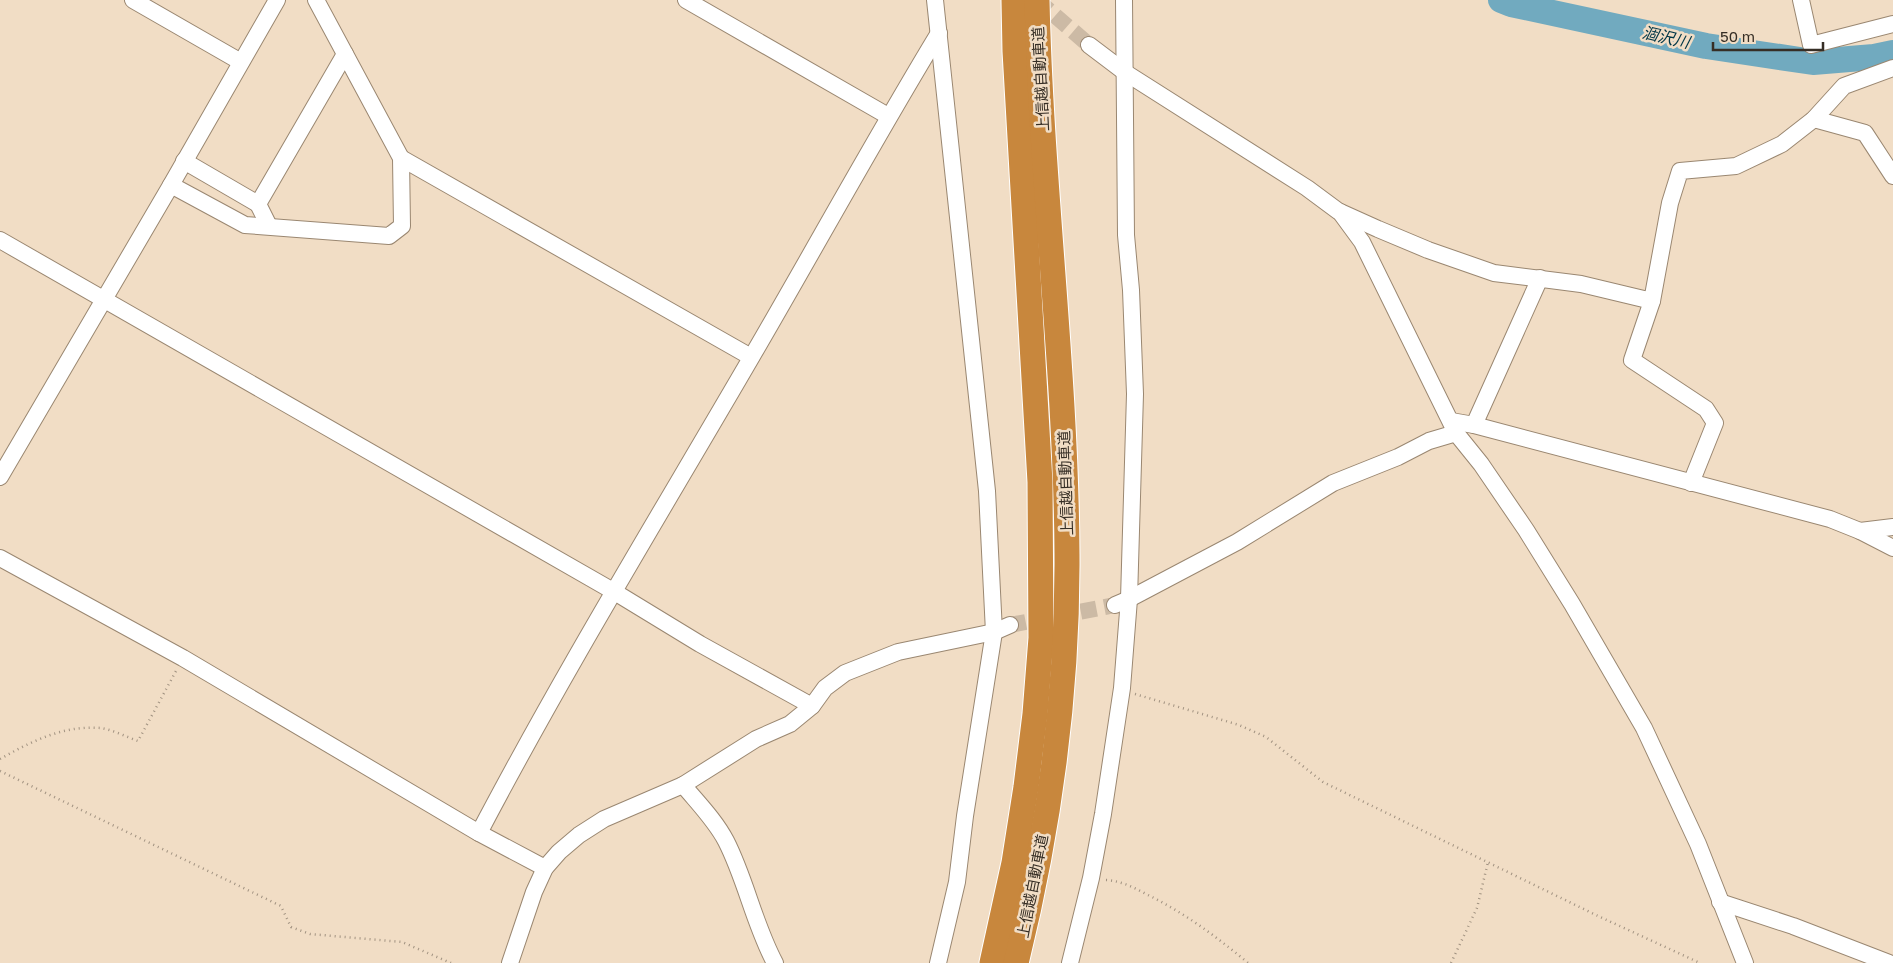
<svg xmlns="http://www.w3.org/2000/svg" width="1893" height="963" font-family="'Golos Text','Noto Sans JP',sans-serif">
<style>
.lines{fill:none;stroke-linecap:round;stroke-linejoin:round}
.river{stroke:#71aabf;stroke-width:26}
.minor-tunnel{stroke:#ccbaa5;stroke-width:16;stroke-dasharray:16 8;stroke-linecap:butt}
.minor-casing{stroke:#9a8771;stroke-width:18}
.highway-casing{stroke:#fff;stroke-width:27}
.path{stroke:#a19281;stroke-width:2.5;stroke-dasharray:1 4;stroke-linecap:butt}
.minor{stroke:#fff;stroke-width:16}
.highway{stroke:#c8873d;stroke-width:25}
.labels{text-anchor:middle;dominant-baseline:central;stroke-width:5;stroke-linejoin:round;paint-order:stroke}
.street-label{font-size:15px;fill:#362e25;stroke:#f1ddc5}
.water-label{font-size:16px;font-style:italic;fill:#003646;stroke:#f1ddc5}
</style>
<rect width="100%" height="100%" fill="#f1ddc5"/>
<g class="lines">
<polyline class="river" points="1501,0 1511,4 1706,46 1813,62 1874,57 1893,53"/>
<g class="minor-tunnel">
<polyline points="1037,0 1089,45"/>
<polyline points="1010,625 1115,605"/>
</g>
<defs>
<g id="minor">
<polyline points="133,0 241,62"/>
<polyline points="686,0 888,116"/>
<polyline points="935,0 987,491 994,632 965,816 957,882 938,963"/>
<polyline points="1801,0 1811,45 1893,24"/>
<polyline points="1089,45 1126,73 1307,188 1338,211 1378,229 1428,250 1494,273 1581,284 1652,301 1670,203 1680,171 1736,166 1782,144 1814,119 1844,86 1893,68"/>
<polyline points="1814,119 1865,133 1893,176"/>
<polyline points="401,158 751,357"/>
<polyline points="184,161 258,204"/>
<polyline points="171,185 245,225 389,236 402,226 401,158 316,0"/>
<polyline points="1340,212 1362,242 1456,433 1481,464 1526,530 1572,604 1644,728 1698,844 1745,963"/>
<polyline points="269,226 258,204 345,54"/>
<polyline points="0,240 613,591 700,644 812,706"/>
<polyline points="1652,301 1632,360 1706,409 1715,423 1691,483"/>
<polyline points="1451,421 1474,425 1830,519 1860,531 1893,548"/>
<polyline points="1474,425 1540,278"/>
<polyline points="0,477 171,185 277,0"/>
<polyline points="1860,531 1893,527"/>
<polyline points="0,558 183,658 479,833 545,868"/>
<polyline points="1115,605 1129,599 1237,542 1333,483 1398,457 1429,441 1456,433"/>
<path d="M683,785C698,803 715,820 726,841C746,880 754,924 775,963"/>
<path d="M479,833C564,671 659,516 751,358C814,250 874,140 939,33"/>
<polyline points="1720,902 1793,926 1889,963"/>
<polyline points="510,963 534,892 545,868 559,852 579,835 604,819 683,785 756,739 790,724 812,706 825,688 845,673 898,652 994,632 1010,625"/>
<polyline points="1070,963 1091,878 1103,814 1122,688 1129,599 1135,394 1131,290 1126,235 1124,0"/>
</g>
<g id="highway">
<polyline points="992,963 1014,863 1026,787 1035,714 1041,638 1040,482 1015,51 1014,0"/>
<path d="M1016,963C1049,830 1068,691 1067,554C1066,369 1041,185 1037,0"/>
</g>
</defs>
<use href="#minor" class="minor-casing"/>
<use href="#highway" class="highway-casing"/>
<g class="path">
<polyline points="1135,694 1239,725 1266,737 1323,782 1598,916 1700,963"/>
<path d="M0,759C32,741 64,725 101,728C113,730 127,737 138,741L176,671"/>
<polyline points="0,771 281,906 291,927 310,934 402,942 451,963"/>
<path d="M1106,880C1121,881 1133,887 1146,894C1183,912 1216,936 1248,963"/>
<polyline points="1451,963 1477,908 1488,862"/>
</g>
<use href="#minor" class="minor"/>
<use href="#highway" class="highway"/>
</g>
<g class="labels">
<g class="street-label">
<text transform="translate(1040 79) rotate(-93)">上信越自動車道</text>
<text transform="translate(1065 483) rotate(-92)">上信越自動車道</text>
<text transform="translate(1032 886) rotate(-79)">上信越自動車道</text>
</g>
<g class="water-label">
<text transform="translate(1666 37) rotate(13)">涸沢川</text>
</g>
</g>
<path d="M1713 42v8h110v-8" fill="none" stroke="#362e25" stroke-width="2.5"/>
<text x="1720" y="42" font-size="15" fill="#362e25" stroke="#f1ddc5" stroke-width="4" paint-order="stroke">50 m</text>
</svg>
